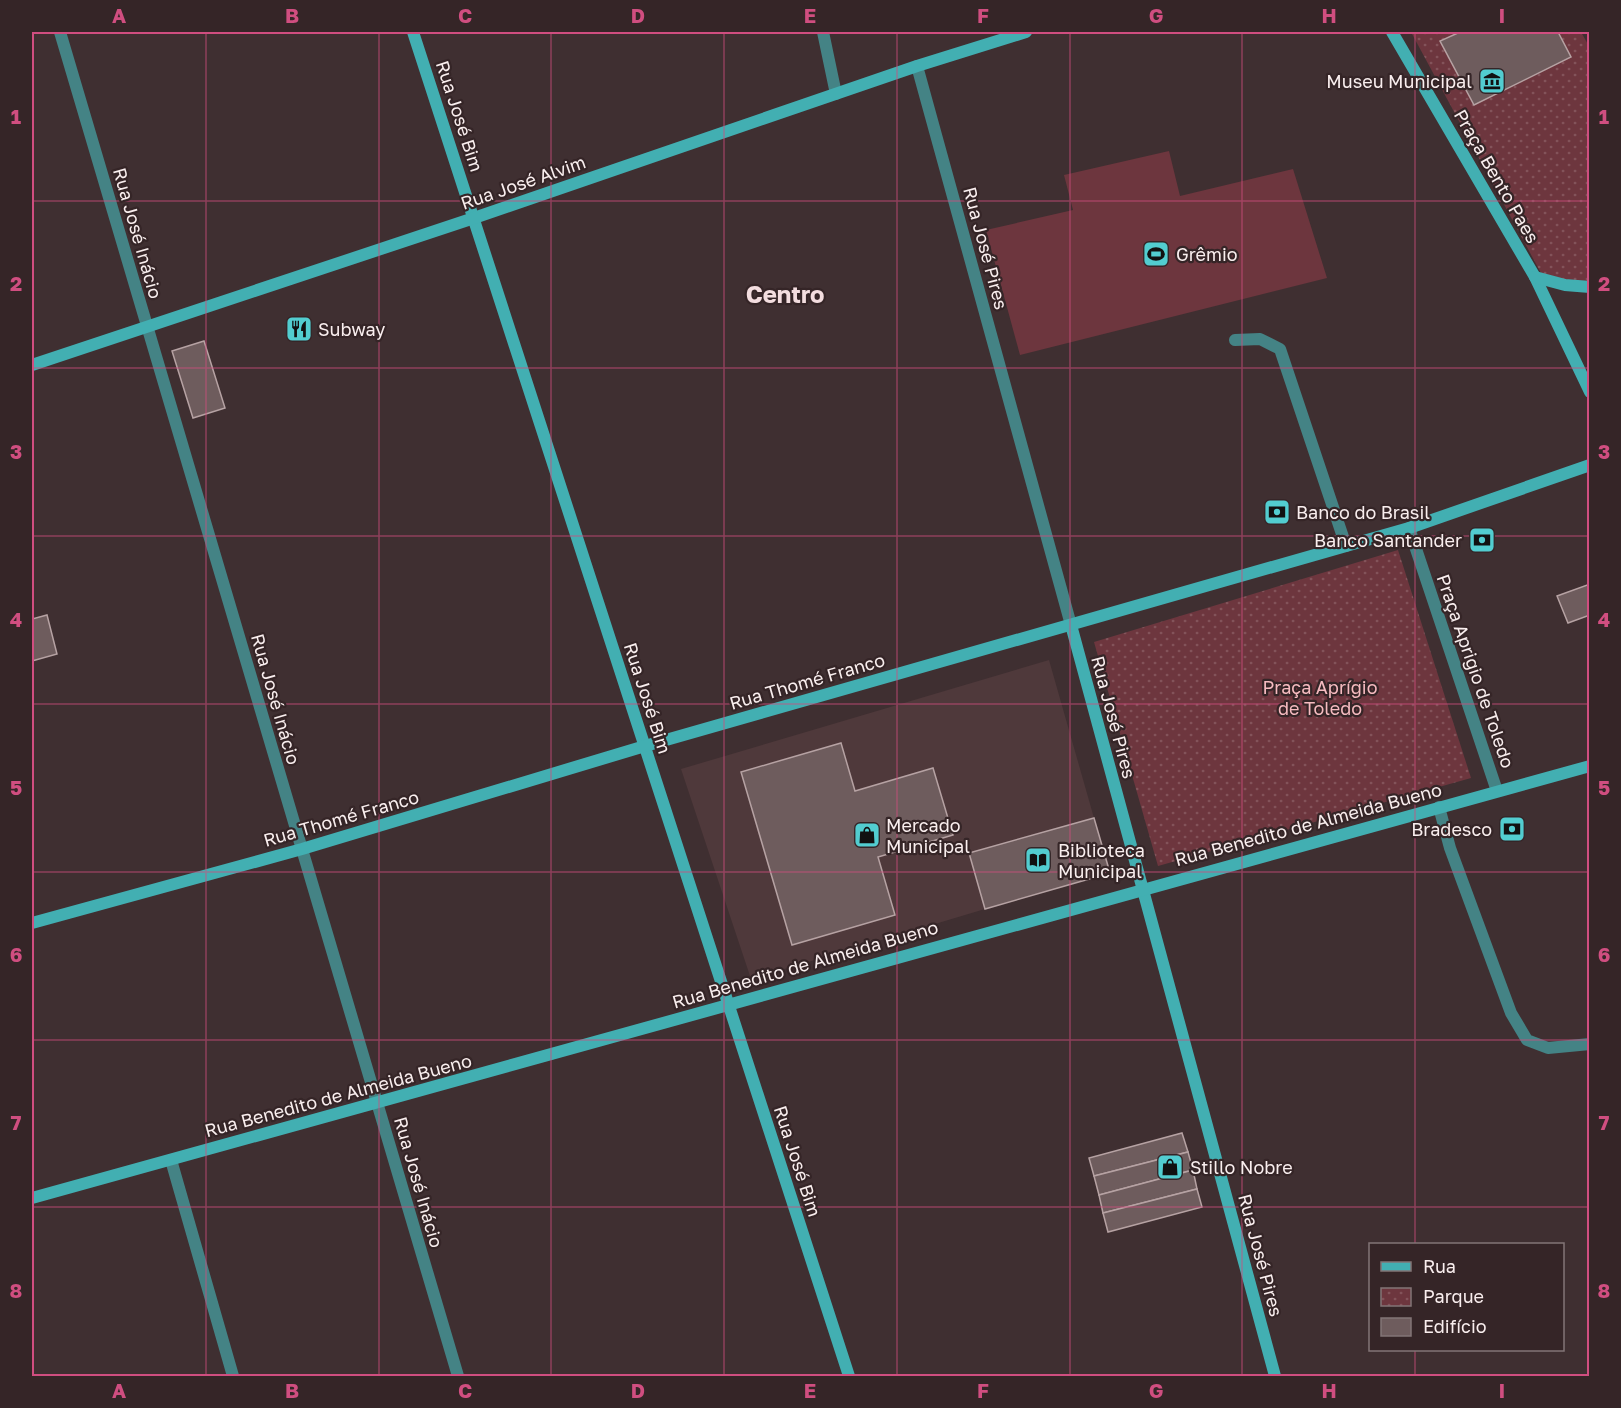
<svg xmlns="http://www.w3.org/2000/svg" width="1621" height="1408" font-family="'Golos Text',sans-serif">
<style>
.built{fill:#4f393b}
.park{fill:url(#park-dots)}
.pitch{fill:#6d363e}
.building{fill:#6e5c5d;stroke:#b6a2a3;stroke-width:1.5}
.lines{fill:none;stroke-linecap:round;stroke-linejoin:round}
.lane{stroke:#448385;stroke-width:12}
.street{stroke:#448385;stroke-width:12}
.secondary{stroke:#42afb2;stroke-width:12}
.grid{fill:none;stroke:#d04e80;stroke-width:1.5;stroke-opacity:0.55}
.labels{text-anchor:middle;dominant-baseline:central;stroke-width:4.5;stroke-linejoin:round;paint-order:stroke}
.poi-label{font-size:18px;fill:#f9eeee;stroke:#352527;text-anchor:start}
.street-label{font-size:18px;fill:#f9eeee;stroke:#352527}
.park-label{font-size:18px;fill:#f6bbc0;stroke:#352527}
.district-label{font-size:24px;font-weight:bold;fill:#f3dddf;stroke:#352527}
.neatline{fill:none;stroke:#d04e80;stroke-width:2}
.grid-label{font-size:20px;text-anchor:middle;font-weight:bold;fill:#d04e80}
</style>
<defs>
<pattern id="park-dots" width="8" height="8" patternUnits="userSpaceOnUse" patternTransform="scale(1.5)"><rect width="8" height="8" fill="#6d363e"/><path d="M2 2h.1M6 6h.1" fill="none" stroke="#83535a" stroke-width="1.8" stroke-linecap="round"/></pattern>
</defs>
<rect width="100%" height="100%" fill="#3f2f31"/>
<polygon class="built" points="1049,660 1094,818 969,853 985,909 751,979 681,769"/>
<g class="park">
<polygon points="1411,32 1581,32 1590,48 1589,284 1542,275"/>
<polygon points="1398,550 1471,778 1158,866 1094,642"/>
</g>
<polygon class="pitch" points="1169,151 1180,196 1293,169 1327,278 1020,355 986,230 1073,210 1064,175"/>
<g class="building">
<polygon points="1460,32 1558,32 1571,57 1474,105 1440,41"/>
<polygon points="204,341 225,408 193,418 172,351"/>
<polygon points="1590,584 1590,615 1568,623 1557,596"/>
<polygon points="47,615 57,654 32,661 32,619"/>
<polygon points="841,743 855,791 933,768 953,835 878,857 895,915 792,945 741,772"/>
<polygon points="1094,818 1108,866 1103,875 985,909 969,853"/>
<polygon points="1182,1133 1188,1152 1094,1176 1089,1158"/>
<polygon points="1188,1152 1193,1170 1099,1195 1094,1176"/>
<polygon points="1193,1170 1197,1189 1103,1213 1099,1195"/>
<polygon points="1197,1189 1202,1207 1108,1232 1103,1213"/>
</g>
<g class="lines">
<g class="lane">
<polyline points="1235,340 1260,339 1280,349 1346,546"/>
<polyline points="1439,807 1450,848 1511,1013 1527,1040 1548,1048 1590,1044"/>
</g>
<g class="street">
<polyline points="60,32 458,1376"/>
<polyline points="823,32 836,94"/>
<polyline points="917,66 1071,625"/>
<polyline points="1409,528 1497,791"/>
<polyline points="171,1160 233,1376"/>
</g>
<g class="secondary">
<polyline points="413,32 849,1376"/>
<polyline points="1392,32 1535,277 1590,392"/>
<polyline points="1535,277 1565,285 1590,287"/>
<polyline points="32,365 474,218 917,66 1026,32"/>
<polyline points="1071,625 1275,1376"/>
<polyline points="32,923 302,849 645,746 1409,528 1590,465"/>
<path d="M32,1198C551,1056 1069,907 1590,766"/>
</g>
</g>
<path class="grid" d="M206,32V1376M379,32V1376M551,32V1376M724,32V1376M897,32V1376M1070,32V1376M1242,32V1376M1415,32V1244M32,201H1590M32,368H1590M32,536H1590M32,704H1590M32,872H1590M32,1040H1590M32,1207H1590M1415,1350V1376"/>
<defs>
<symbol id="museum-square" viewBox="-11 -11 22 22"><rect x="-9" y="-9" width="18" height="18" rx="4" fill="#52cdd0" stroke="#352527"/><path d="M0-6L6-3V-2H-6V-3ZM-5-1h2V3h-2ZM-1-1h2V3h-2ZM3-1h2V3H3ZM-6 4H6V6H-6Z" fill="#111"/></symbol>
<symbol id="stadium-square" viewBox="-11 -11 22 22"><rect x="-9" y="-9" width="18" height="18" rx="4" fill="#52cdd0" stroke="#352527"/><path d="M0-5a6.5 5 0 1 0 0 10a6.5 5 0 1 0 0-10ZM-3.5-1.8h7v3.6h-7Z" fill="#111"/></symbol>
<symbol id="restaurant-square" viewBox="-11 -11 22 22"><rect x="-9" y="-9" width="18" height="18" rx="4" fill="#52cdd0" stroke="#352527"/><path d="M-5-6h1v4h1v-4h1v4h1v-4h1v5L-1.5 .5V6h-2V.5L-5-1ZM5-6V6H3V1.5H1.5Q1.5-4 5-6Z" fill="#111"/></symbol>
<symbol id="bank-square" viewBox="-11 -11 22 22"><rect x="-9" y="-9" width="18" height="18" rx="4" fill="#52cdd0" stroke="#352527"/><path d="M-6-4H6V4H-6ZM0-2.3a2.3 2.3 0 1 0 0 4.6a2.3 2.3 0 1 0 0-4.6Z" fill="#111"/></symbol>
<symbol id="shop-square" viewBox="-11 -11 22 22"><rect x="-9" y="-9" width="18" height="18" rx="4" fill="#52cdd0" stroke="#352527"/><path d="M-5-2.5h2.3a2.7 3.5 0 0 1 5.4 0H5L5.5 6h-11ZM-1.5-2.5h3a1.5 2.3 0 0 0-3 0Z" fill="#111"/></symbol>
<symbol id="library-square" viewBox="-11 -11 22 22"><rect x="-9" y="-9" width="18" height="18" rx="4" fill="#52cdd0" stroke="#352527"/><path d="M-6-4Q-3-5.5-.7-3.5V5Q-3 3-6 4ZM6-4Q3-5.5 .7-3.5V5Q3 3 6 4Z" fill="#111"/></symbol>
</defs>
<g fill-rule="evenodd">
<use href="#museum-square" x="1477" y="66" width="30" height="30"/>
<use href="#stadium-square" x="1141" y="239" width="30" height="30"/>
<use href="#restaurant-square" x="284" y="314" width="30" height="30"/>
<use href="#bank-square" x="1262" y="497" width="30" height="30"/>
<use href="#bank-square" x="1467" y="525" width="30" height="30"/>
<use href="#bank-square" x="1497" y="814" width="30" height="30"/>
<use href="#shop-square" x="852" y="820" width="30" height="30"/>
<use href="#library-square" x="1023" y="845" width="30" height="30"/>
<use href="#shop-square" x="1155" y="1152" width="30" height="30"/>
</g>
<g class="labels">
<g class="poi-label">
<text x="1472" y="81" text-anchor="end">Museu Municipal</text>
<text x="1176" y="254">Grêmio</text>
<text x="318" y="329">Subway</text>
<text x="1296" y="512">Banco do Brasil</text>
<text x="1462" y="540" text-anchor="end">Banco Santander</text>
<text x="886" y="825">Mercado<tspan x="886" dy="21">Municipal</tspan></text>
<text x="1492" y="829" text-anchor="end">Bradesco</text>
<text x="1058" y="850">Biblioteca<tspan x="1058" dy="21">Municipal</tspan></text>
<text x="1190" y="1167">Stillo Nobre</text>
</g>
<g class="street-label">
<text transform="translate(460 116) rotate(72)">Rua José Bim</text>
<text transform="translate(1497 176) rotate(60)">Praça Bento Paes</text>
<text transform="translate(523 182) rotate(-19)">Rua José Alvim</text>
<text transform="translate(138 233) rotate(74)">Rua José Inácio</text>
<text transform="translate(986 248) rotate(75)">Rua José Pires</text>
<text transform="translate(1476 671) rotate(71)">Praça Aprigio de Toledo</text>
<text transform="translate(807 681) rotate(-16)">Rua Thomé Franco</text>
<text transform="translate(648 698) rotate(72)">Rua José Bim</text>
<text transform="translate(276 699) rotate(74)">Rua José Inácio</text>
<text transform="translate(1114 717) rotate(75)">Rua José Pires</text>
<text transform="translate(341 818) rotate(-16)">Rua Thomé Franco</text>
<text transform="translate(1308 824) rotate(-15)">Rua Benedito de Almeida Bueno</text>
<text transform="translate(805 964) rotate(-16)">Rua Benedito de Almeida Bueno</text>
<text transform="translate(338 1095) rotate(-15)">Rua Benedito de Almeida Bueno</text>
<text transform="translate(798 1161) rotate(72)">Rua José Bim</text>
<text transform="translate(419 1182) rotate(74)">Rua José Inácio</text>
<text transform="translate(1261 1255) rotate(75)">Rua José Pires</text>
</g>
<g class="park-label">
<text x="1320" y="687">Praça Aprígio<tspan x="1320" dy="21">de Toledo</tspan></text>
</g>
<g class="district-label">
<text x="785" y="293">Centro</text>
</g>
</g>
<rect width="1621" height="1408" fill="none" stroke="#352527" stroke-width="66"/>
<rect x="1369" y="1243" width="195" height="108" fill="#352527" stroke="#837577" stroke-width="1.5"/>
<rect x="1381" y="1262" width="30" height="9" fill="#42afb2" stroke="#837577" stroke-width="1.5"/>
<text x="1423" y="1273" font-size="18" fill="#f9eeee">Rua</text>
<rect x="1381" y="1288" width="30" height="18" fill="url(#park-dots)" stroke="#837577" stroke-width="1.5"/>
<text x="1423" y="1303" font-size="18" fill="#f9eeee">Parque</text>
<rect x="1381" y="1318" width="30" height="18" fill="#6e5c5d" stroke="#837577" stroke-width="1.5"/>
<text x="1423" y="1333" font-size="18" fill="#f9eeee">Edifício</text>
<rect x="33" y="33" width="1555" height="1342" class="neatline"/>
<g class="grid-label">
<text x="119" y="23">A</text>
<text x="292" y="23">B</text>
<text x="465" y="23">C</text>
<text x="638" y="23">D</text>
<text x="810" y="23">E</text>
<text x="983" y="23">F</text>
<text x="1156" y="23">G</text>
<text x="1329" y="23">H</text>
<text x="1502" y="23">I</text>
<text x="16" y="124">1</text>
<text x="1604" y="124">1</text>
<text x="16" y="291">2</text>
<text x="1604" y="291">2</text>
<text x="16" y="459">3</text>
<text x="1604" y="459">3</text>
<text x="16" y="627">4</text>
<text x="1604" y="627">4</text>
<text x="16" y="795">5</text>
<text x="1604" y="795">5</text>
<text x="16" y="962">6</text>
<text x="1604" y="962">6</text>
<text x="16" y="1130">7</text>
<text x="1604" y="1130">7</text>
<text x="16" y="1298">8</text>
<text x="1604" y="1298">8</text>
<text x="119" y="1398">A</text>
<text x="292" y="1398">B</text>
<text x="465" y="1398">C</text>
<text x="638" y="1398">D</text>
<text x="810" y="1398">E</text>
<text x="983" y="1398">F</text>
<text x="1156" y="1398">G</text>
<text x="1329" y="1398">H</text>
<text x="1502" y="1398">I</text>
</g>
</svg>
